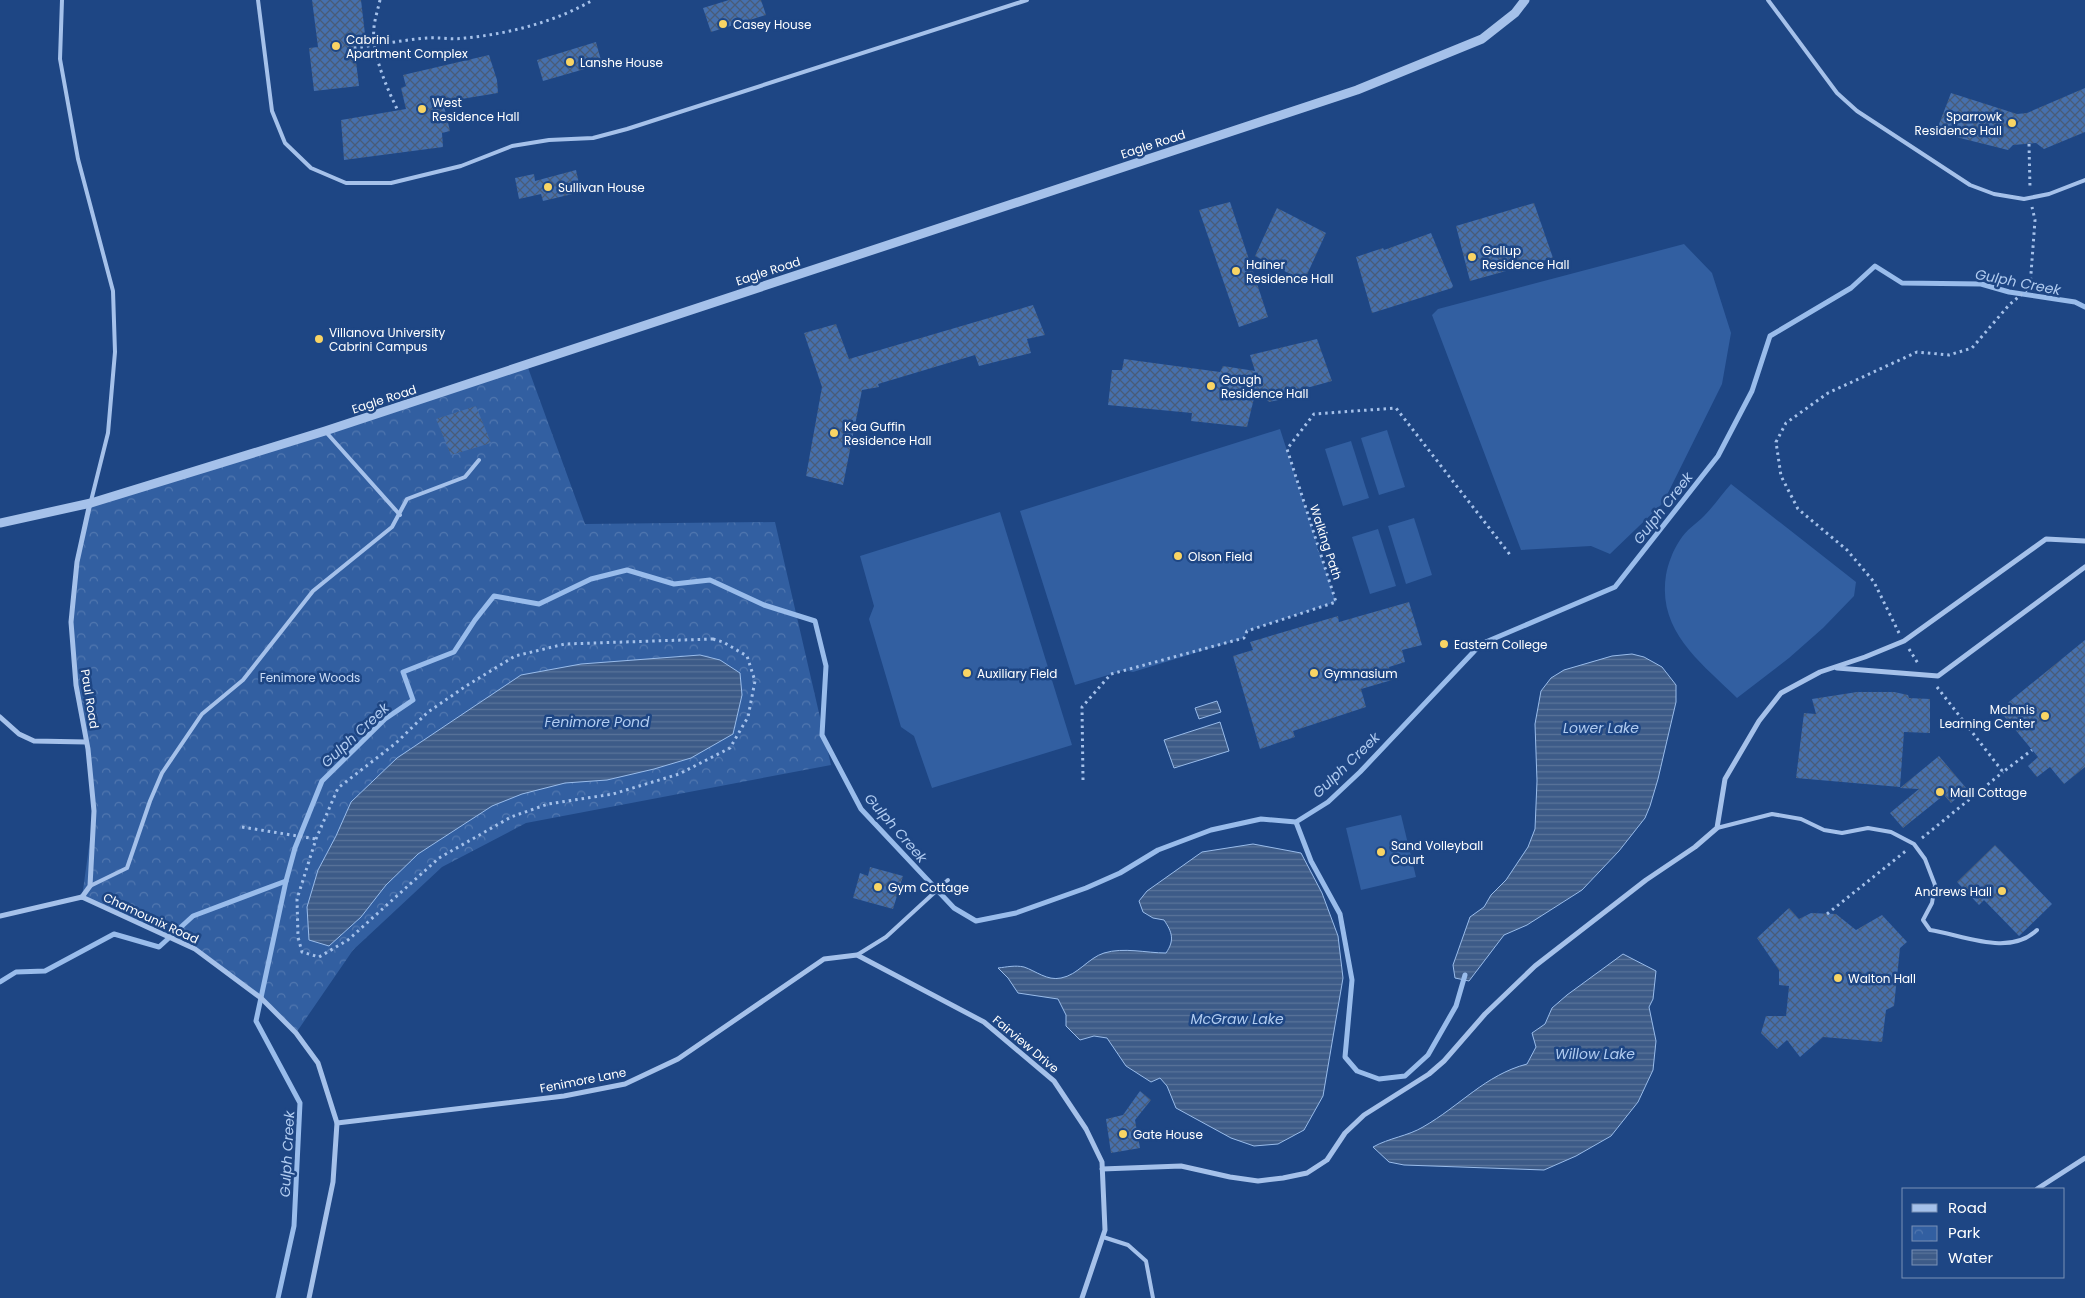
<svg xmlns="http://www.w3.org/2000/svg" width="2085" height="1298" font-family="Poppins,sans-serif">
<style>
.park{fill:url(#park-crowns)}
.pitch{fill:#325fa1}
.water{fill:url(#water-rules);stroke:#99bceb}
.lines{fill:none;stroke-linecap:round;stroke-linejoin:round}
.stream{stroke:#99bceb;stroke-width:5}
.building{fill:url(#building-cross-hatch)}
.path{stroke:#a5c1ea;stroke-width:3;stroke-dasharray:2.5 4;stroke-linecap:butt}
.service{stroke:#a5c1ea;stroke-width:4}
.minor{stroke:#a5c1ea;stroke-width:5}
.tertiary{stroke:#a5c1ea;stroke-width:9}
.poi-dot{fill:#f9d464;stroke:#1e4684;stroke-width:2}
.labels{text-anchor:middle;dominant-baseline:central;stroke-width:5;stroke-linejoin:round;paint-order:stroke}
.poi-label{font-size:12px;fill:#fff;stroke:#1e4684;text-anchor:start}
.street-label{font-size:12px;fill:#fff;stroke:#1e4684}
.park-label{font-size:12px;fill:#cadcf7;stroke:#1e4684}
.water-label{font-size:14px;font-style:italic;fill:#b1ccf1;stroke:#1e4684}
</style>
<defs>
<pattern id="park-crowns" width="20" height="18" patternUnits="userSpaceOnUse" patternTransform="scale(1.25)"><rect width="20" height="18" fill="#325fa1"/><path d="M2 6a3 3 0 1 1 6 0M12 15a3 3 0 1 1 6 0" fill="none" stroke="#5177af"/></pattern>
<pattern id="water-rules" width="6" height="5" patternUnits="userSpaceOnUse" patternTransform="scale(1.25)"><rect width="6" height="5" fill="#3d5b88"/><path d="M0 2.5h6" fill="none" stroke="#5a749a"/></pattern>
<pattern id="building-cross-hatch" width="8" height="8" patternUnits="userSpaceOnUse" patternTransform="scale(1.25)"><rect width="8" height="8" fill="#4670ad"/><path d="M0 0l8 8M0 8l8-8" fill="none" stroke="#495c78"/></pattern>
</defs>
<rect width="100%" height="100%" fill="#1e4684"/>
<polygon class="park" points="527,365 585,524 775,522 831,765 526,823 442,867 353,950 296,1033 261,998 195,949 82,897 94,811 88,749 76,685 71,622 77,562 91,503"/>
<g class="pitch">
<polygon points="1684,244 1712,273 1731,333 1722,384 1663,503 1610,554 1591,546 1521,550 1432,315 1438,309"/>
<polygon points="1280,429 1336,602 1247,631 1244,638 1133,672 1125,670 1075,685 1020,511"/>
<polygon points="1387,430 1405,487 1379,495 1361,438"/>
<polygon points="1351,441 1369,498 1343,506 1325,449"/>
<path d="M1731,484L1856,582L1854,596L1823,628L1789,658L1737,698C1702,663 1657,632 1666,575C1668,564 1673,550 1680,540C1686,530 1696,524 1704,516C1714,506 1722,494 1731,484Z"/>
<polygon points="1000,512 1072,745 932,788 914,736 901,727 869,619 874,606 860,556"/>
<polygon points="1414,518 1432,575 1406,584 1388,526"/>
<polygon points="1378,529 1396,586 1370,594 1352,537"/>
<polygon points="1401,815 1416,877 1361,890 1346,828"/>
</g>
<g class="water">
<polygon points="1632,654 1644,657 1662,667 1676,685 1676,702 1658,779 1650,806 1645,818 1619,851 1582,890 1527,925 1504,935 1469,981 1455,978 1453,965 1470,917 1484,907 1491,895 1506,880 1528,847 1535,829 1537,781 1535,724 1541,691 1551,678 1564,670 1612,656"/>
<polygon points="700,655 720,660 740,673 742,695 733,734 691,758 654,769 607,780 565,783 522,794 492,806 418,854 386,885 361,917 329,946 309,940 307,907 318,870 336,836 351,802 397,758 521,675 581,664"/>
<polygon points="1217,701 1221,712 1199,719 1195,708"/>
<polygon points="1220,722 1229,751 1174,768 1164,740"/>
<path d="M1253,844L1301,853L1322,893L1338,936L1343,978L1323,1096L1304,1130L1278,1144L1254,1146L1231,1138L1176,1108L1167,1086L1160,1078L1151,1082L1126,1066L1107,1038L1094,1036L1080,1040L1066,1026V1015L1058,999L1018,993L1008,978L998,968C1007,967 1015,965 1024,967C1036,971 1047,981 1061,978C1078,975 1088,958 1104,953C1124,947 1146,953 1166,953C1175,940 1172,932 1164,920L1153,918L1143,912L1139,901L1147,891L1202,852Z"/>
<path d="M1623,954L1656,971L1653,999L1649,1007L1656,1041L1653,1070L1638,1102L1611,1136L1576,1156L1544,1170L1404,1165L1389,1162L1373,1147C1389,1138 1408,1136 1423,1127C1460,1106 1485,1075 1527,1064L1536,1047L1532,1033L1545,1024L1552,1008L1567,995Z"/>
</g>
<g class="lines">
<g class="stream">
<polyline points="1296,822 1311,861 1340,914 1352,980 1345,1057 1357,1071 1379,1079 1405,1076 1428,1055 1456,1006 1465,975"/>
<polyline points="0,982 16,972 45,971 114,934 159,947 193,916 286,881"/>
<polyline points="278,1298 294,1226 300,1103 256,1021 286,881 295,848 322,781 385,719 413,700 403,672 454,652 475,620 494,596 539,604 591,579 627,570 674,584 710,580 764,605 815,621 826,666 822,735 861,809 954,908 976,921 1016,913 1086,888 1120,873 1158,850 1211,830 1261,819 1296,822 1328,802 1360,772 1481,644 1615,587 1718,456 1752,391 1770,336 1851,288 1875,266 1902,283 1981,284 2009,292 2075,302 2085,307"/>
</g>
</g>
<g class="building">
<polygon points="312,0 361,0 366,43 354,45 359,86 314,91 309,48 318,47"/>
<polygon points="729,0 761,0 766,15 711,32 703,8"/>
<polygon points="596,42 602,64 543,81 537,60"/>
<polygon points="489,55 497,80 498,93 443,102 450,131 442,133 443,147 344,160 341,120 406,109 401,88 406,86 403,75"/>
<polygon points="2085,88 2085,132 2044,149 2036,143 2013,145 2008,150 1936,132 1951,93 2017,114 2027,113"/>
<polygon points="576,170 581,192 543,201 541,194 519,199 515,178 534,174 535,181"/>
<polygon points="1230,202 1268,317 1239,327 1199,210"/>
<polygon points="1534,203 1553,258 1470,281 1456,226"/>
<polygon points="1277,208 1326,233 1304,281 1255,256"/>
<polygon points="1431,233 1453,286 1452,288 1372,313 1356,257 1383,248 1384,250"/>
<polygon points="1033,305 1045,335 1027,339 1031,353 979,366 975,355 878,384 879,387 862,390 843,485 806,476 822,387 804,333 836,324 849,359"/>
<polygon points="1317,339 1332,381 1292,392 1293,397 1269,402 1256,390 1247,427 1191,421 1192,413 1108,405 1112,370 1122,370 1124,359 1220,372 1223,366 1255,371 1250,355"/>
<polygon points="476,406 491,443 451,455 436,419"/>
<polygon points="1409,602 1422,645 1402,650 1405,662 1389,667 1392,680 1361,689 1366,707 1293,731 1295,737 1260,749 1233,656 1253,650 1250,642 1338,616 1339,622"/>
<polygon points="2085,640 2085,767 2064,784 2050,767 2037,777 2028,766 2038,757 1999,710"/>
<polygon points="1857,692 1894,692 1908,695 1909,698 1930,699 1930,733 1904,732 1900,787 1796,778 1804,713 1816,714 1812,699"/>
<polygon points="1939,756 1967,789 1951,803 1944,795 1903,828 1890,813 1919,789 1900,788"/>
<polygon points="1995,845 2052,904 2019,936 1984,900 1979,905 1957,882"/>
<polygon points="870,867 903,876 893,909 853,898 860,873 868,876"/>
<polygon points="1789,908 1799,919 1811,913 1836,914 1856,930 1882,915 1907,942 1900,948 1894,1006 1886,1010 1882,1042 1823,1037 1800,1057 1787,1040 1777,1049 1761,1033 1766,1016 1786,1016 1789,986 1779,985 1779,970 1757,938"/>
<polygon points="1140,1091 1151,1100 1135,1120 1140,1148 1111,1153 1106,1119 1123,1115"/>
</g>
<g class="lines">
<g class="path">
<path d="M380,0C378,9 375,18 374,27C371,53 387,88 398,111"/>
<path d="M354,48C378,45 403,40 427,38C439,37 452,40 465,38C508,34 555,22 593,0"/>
<polyline points="2029,144 2030,188"/>
<polyline points="1899,633 1874,582 1847,550 1798,509 1781,476 1776,442 1786,423 1828,393 1917,352 1949,355 1972,348 2009,305 2030,287 2035,220 2032,207"/>
<polygon points="713,639 723,642 747,656 755,681 748,717 730,748 679,774 613,794 548,804 511,817 439,858 348,940 319,957 302,952 298,937 297,899 316,839 338,788 396,743 428,712 466,686 515,656 565,644"/>
<polyline points="1909,649 1919,665"/>
<polyline points="1937,687 2003,772 2032,750"/>
<polyline points="1083,780 1082,707 1111,674 1244,638 1247,631 1336,602 1287,449 1314,414 1396,408 1511,556"/>
<polyline points="242,827 316,839"/>
<polyline points="1922,838 2003,772"/>
<polyline points="1827,914 1907,850"/>
</g>
<g class="service">
<polyline points="62,0 60,59 78,159 113,291 115,352 108,433 91,501"/>
<polyline points="258,0 272,111 285,143 311,168 346,183 391,183 461,166 512,146 549,140 593,138 627,129 1027,0"/>
<polyline points="1768,0 1837,93 1857,111 1970,185 1994,194 2024,199 2049,194 2085,180"/>
<polyline points="325,431 400,515"/>
<path d="M1717,828L1772,814L1801,819L1824,830L1842,833L1868,828L1891,832L1914,844L1925,859L1935,885L1932,903L1923,920L1930,930C1963,935 2009,957 2037,930"/>
<polyline points="90,886 127,868 150,801 162,773 202,714 243,680 313,591 392,527 407,499 465,477 479,460"/>
<polyline points="857,955 886,937 948,880"/>
<polyline points="1103,1237 1128,1245 1146,1261 1153,1298"/>
</g>
<g class="minor">
<polyline points="1837,668 1938,676 2085,567"/>
<polyline points="0,717 19,734 34,741 86,742"/>
<polyline points="82,897 195,949 261,998 296,1033 318,1063 337,1123 333,1182 309,1298"/>
<polyline points="82,897 90,886 94,811 88,749 76,685 71,622 77,562 90,503"/>
<polyline points="0,916 82,897"/>
<polyline points="337,1123 564,1096 625,1084 678,1059 824,959 857,955 984,1022 1054,1081 1086,1129 1102,1162 1105,1230 1082,1298"/>
<polyline points="1102,1169 1181,1166 1230,1177 1258,1181 1283,1178 1307,1173 1327,1160 1345,1133 1364,1115 1429,1074 1444,1061 1485,1014 1535,966 1646,880 1695,847 1717,828 1725,779 1759,721 1781,693 1820,672 1865,657 1904,641 2046,539 2085,541"/>
<polyline points="2037,1189 2085,1158"/>
</g>
<polyline class="tertiary" points="0,523 91,503 325,431 1357,90 1482,39 1515,13 1525,0"/>
</g>
<g class="poi-dot">
<circle cx="723" cy="24" r="5"/>
<circle cx="336" cy="46" r="5"/>
<circle cx="570" cy="62" r="5"/>
<circle cx="422" cy="109" r="5"/>
<circle cx="2012" cy="123" r="5"/>
<circle cx="548" cy="187" r="5"/>
<circle cx="1472" cy="257" r="5"/>
<circle cx="1236" cy="271" r="5"/>
<circle cx="319" cy="339" r="5"/>
<circle cx="1211" cy="386" r="5"/>
<circle cx="834" cy="433" r="5"/>
<circle cx="1178" cy="556" r="5"/>
<circle cx="1444" cy="644" r="5"/>
<circle cx="967" cy="673" r="5"/>
<circle cx="1314" cy="673" r="5"/>
<circle cx="2045" cy="716" r="5"/>
<circle cx="1940" cy="792" r="5"/>
<circle cx="1381" cy="852" r="5"/>
<circle cx="878" cy="887" r="5"/>
<circle cx="2002" cy="891" r="5"/>
<circle cx="1838" cy="978" r="5"/>
<circle cx="1123" cy="1134" r="5"/>
</g>
<g class="labels">
<g class="poi-label">
<text x="733" y="24">Casey House</text>
<text x="346" y="39">Cabrini<tspan x="346" dy="14">Apartment Complex</tspan></text>
<text x="580" y="62">Lanshe House</text>
<text x="432" y="102">West<tspan x="432" dy="14">Residence Hall</tspan></text>
<text x="2002" y="116" text-anchor="end">Sparrowk<tspan x="2002" dy="14">Residence Hall</tspan></text>
<text x="558" y="187">Sullivan House</text>
<text x="1482" y="250">Gallup<tspan x="1482" dy="14">Residence Hall</tspan></text>
<text x="1246" y="264">Hainer<tspan x="1246" dy="14">Residence Hall</tspan></text>
<text x="329" y="332">Villanova University<tspan x="329" dy="14">Cabrini Campus</tspan></text>
<text x="1221" y="379">Gough<tspan x="1221" dy="14">Residence Hall</tspan></text>
<text x="844" y="426">Kea Guffin<tspan x="844" dy="14">Residence Hall</tspan></text>
<text x="1188" y="556">Olson Field</text>
<text x="1454" y="644">Eastern College</text>
<text x="977" y="673">Auxiliary Field</text>
<text x="1324" y="673">Gymnasium</text>
<text x="2035" y="709" text-anchor="end">McInnis<tspan x="2035" dy="14">Learning Center</tspan></text>
<text x="1950" y="792">Mall Cottage</text>
<text x="1391" y="845">Sand Volleyball<tspan x="1391" dy="14">Court</tspan></text>
<text x="888" y="887">Gym Cottage</text>
<text x="1992" y="891" text-anchor="end">Andrews Hall</text>
<text x="1848" y="978">Walton Hall</text>
<text x="1133" y="1134">Gate House</text>
</g>
<g class="street-label">
<text transform="translate(1153 144) rotate(-18)">Eagle Road</text>
<text transform="translate(768 271) rotate(-18)">Eagle Road</text>
<text transform="translate(384 399) rotate(-18)">Eagle Road</text>
<text transform="translate(1326 542) rotate(72)">Walking Path</text>
<text transform="translate(90 699) rotate(81)">Paul Road</text>
<text transform="translate(151 918) rotate(25)">Chamounix Road</text>
<text transform="translate(1026 1044) rotate(40)">Fairview Drive</text>
<text transform="translate(583 1080) rotate(-11)">Fenimore Lane</text>
</g>
<g class="park-label">
<text x="310" y="677">Fenimore Woods</text>
</g>
<g class="water-label">
<text transform="translate(2018 282) rotate(11)">Gulph Creek</text>
<text transform="translate(1663 508) rotate(-52)">Gulph Creek</text>
<text x="597" y="722">Fenimore Pond</text>
<text x="1601" y="728">Lower Lake</text>
<text transform="translate(355 735) rotate(-43)">Gulph Creek</text>
<text transform="translate(1346 765) rotate(-44)">Gulph Creek</text>
<text transform="translate(896 828) rotate(49)">Gulph Creek</text>
<text x="1237" y="1019">McGraw Lake</text>
<text x="1595" y="1054">Willow Lake</text>
<text transform="translate(287 1154) rotate(-87)">Gulph Creek</text>
</g>
</g>
<rect x="1902" y="1188" width="162" height="90" fill="#1e4684" stroke="#7890b5"/>
<rect x="1912" y="1204" width="25" height="8" fill="#a5c1ea" stroke="#7890b5"/>
<text x="1948" y="1213" font-size="15" fill="#ffffff">Road</text>
<rect x="1912" y="1226" width="25" height="15" fill="url(#park-crowns)" stroke="#7890b5"/>
<text x="1948" y="1238" font-size="15" fill="#ffffff">Park</text>
<rect x="1912" y="1250" width="25" height="15" fill="url(#water-rules)" stroke="#7890b5"/>
<text x="1948" y="1263" font-size="15" fill="#ffffff">Water</text>
</svg>
